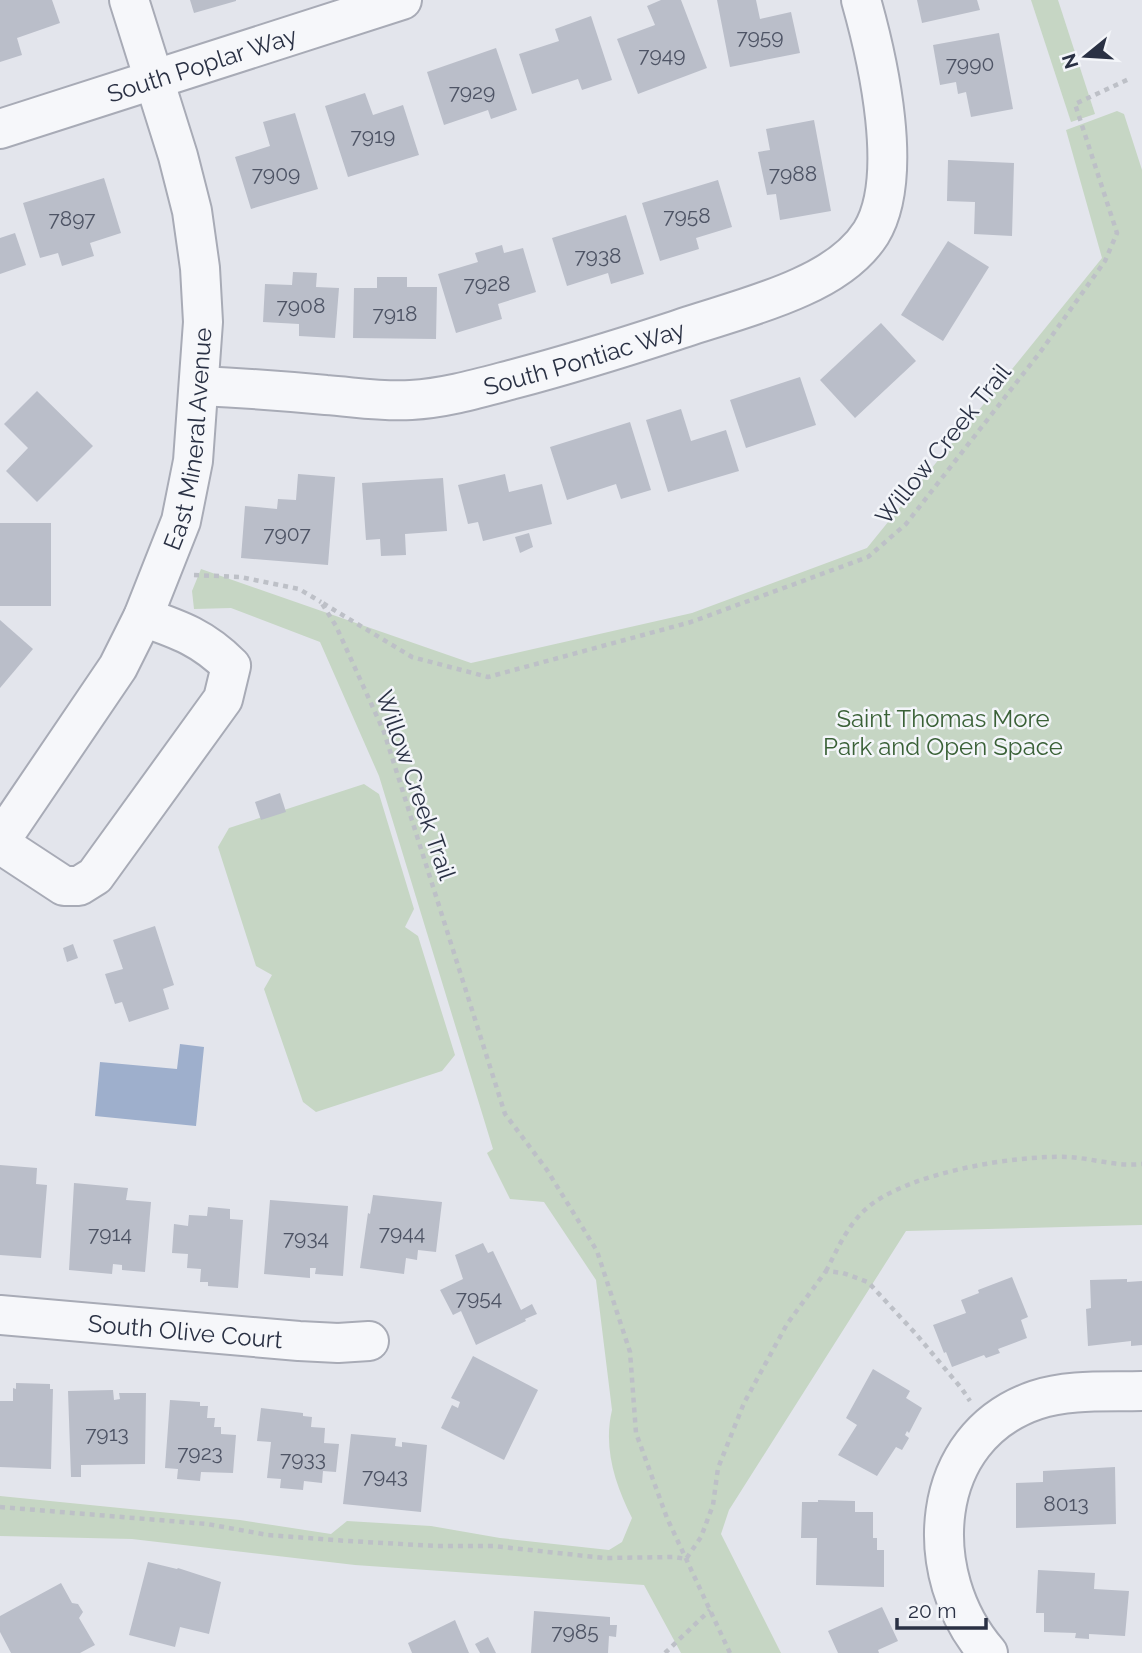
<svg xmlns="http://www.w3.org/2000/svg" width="1142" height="1653" font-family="Raleway,sans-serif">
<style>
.green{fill:#c6d6c4}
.water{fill:#9eafcc}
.building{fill:#babec9}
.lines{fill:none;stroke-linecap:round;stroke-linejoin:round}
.minor-casing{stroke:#a8abb6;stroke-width:42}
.path{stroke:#bdc0c7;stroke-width:4.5;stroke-dasharray:5 5;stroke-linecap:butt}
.minor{stroke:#f6f7fa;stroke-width:38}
.labels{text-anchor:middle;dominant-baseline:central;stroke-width:5;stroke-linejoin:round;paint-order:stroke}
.number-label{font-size:21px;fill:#4e5465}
.street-label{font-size:24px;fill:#2a3144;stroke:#f3f5f9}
.park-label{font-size:24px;fill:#3a6137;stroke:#f3f5f9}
</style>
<rect width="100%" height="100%" fill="#e3e5ec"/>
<g class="green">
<polygon points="1031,0 1058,0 1095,114 1071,122"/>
<path d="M1117,111L1124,114L1142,170V1225L906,1231L729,1510L721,1534L781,1653H681L644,1585L355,1565L132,1539L0,1536V1496L240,1520L331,1534L347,1521L431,1526L500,1538L609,1550L622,1542L632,1518C615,1484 603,1448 612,1410L596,1280L544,1202L510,1199L487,1153L493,1149L379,776L320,642L231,608L194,609L192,591L201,569L471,663L692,613L867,548L1102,258L1066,130Z"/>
<polygon points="364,784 379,794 414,909 405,927 418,936 455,1055 442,1071 316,1112 303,1102 264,989 272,975 256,966 218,847 229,828"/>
</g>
<polygon class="water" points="180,1044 204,1047 196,1126 95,1116 100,1062 177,1069"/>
<g class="building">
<polygon points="0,0 52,0 60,23 17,38 22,55 0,62"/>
<polygon points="190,0 236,0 236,1 194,13"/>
<polygon points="661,0 681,0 707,68 638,94 617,39 655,25 647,6"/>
<polygon points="717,0 756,0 760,19 791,12 800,53 730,67"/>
<polygon points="917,0 977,0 980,10 922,23"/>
<polygon points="591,16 612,80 582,90 578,79 532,94 519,54 559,41 555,29"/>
<polygon points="999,33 1013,109 971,117 966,92 958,94 956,82 940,85 933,45"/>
<polygon points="496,48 517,110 491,119 488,110 444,125 427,72"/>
<polygon points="365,93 373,115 403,105 419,155 348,177 325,106"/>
<polygon points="295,113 318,189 251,209 235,157 270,146 263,122"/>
<polygon points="814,120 831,211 780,220 776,194 767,195 758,152 770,150 766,129"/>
<polygon points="948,160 1014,163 1012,236 974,234 975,202 947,201"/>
<polygon points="104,178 121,233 90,243 94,256 62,266 58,253 40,258 23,203"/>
<polygon points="718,180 732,227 696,238 699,249 660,261 642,203"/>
<polygon points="626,215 644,274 611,284 608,273 567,286 552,238"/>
<polygon points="15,233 26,265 0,274 0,238"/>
<polygon points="948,241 989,267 943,341 901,315"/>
<polygon points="502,245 504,253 523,248 536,292 498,304 502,319 456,333 438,274 478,262 475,253"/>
<polygon points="293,272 317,273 316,287 339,288 335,338 299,336 299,324 263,322 265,284 292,285"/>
<polygon points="377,277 407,277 407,287 437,287 436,339 353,338 354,288 377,288"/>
<polygon points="881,323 916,361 855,418 820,380"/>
<polygon points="800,377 816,425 746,448 730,400"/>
<polygon points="37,391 93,446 37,502 6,471 28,448 4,424"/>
<polygon points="681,409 691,441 726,430 739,471 668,492 646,420"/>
<polygon points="630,422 651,490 621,499 616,484 567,500 550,447"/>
<polygon points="298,474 335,477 328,565 241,558 245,506 277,509 278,499 296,500"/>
<polygon points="505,474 509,492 542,484 552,524 483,541 478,522 468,524 458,485"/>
<polygon points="443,478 447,531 405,534 406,555 381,556 380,539 366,540 362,483"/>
<rect x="0" y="523" width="51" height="83"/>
<polygon points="529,533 533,547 520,553 515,537"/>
<polygon points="0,620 33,649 0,688"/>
<polygon points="280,793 286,812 261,820 255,802"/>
<polygon points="155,926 174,985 163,989 169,1009 129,1022 122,1002 115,1004 105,974 123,969 113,940"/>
<polygon points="73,944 78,958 67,962 63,948"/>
<polygon points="0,1165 37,1168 36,1184 47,1185 41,1258 0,1255"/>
<polygon points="74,1183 128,1188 126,1200 151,1202 145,1272 122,1270 122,1265 113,1264 112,1274 69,1270"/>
<polygon points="373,1195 442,1202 436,1252 418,1250 417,1260 406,1258 404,1274 360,1268 368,1213 370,1214"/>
<polygon points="270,1200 348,1206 343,1276 315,1274 316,1268 310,1268 310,1278 264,1274"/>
<polygon points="208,1207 230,1209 230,1219 243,1220 238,1288 208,1286 208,1282 200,1282 201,1269 187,1268 188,1254 172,1253 174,1224 188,1226 189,1215 207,1216"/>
<polygon points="483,1243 488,1253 493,1251 521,1310 532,1304 537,1314 525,1319 526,1321 476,1345 461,1311 453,1315 440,1290 463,1279 455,1255"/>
<polygon points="1012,1277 1028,1317 1021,1320 1027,1338 998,1349 1000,1353 986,1358 984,1355 952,1367 946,1352 944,1353 933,1325 966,1313 961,1300 979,1293 978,1290"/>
<polygon points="1127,1279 1127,1282 1142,1281 1142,1345 1131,1346 1131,1341 1088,1346 1086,1309 1091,1308 1090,1280"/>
<polygon points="473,1356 538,1390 504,1460 441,1428 452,1405 458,1408 460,1402 451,1398"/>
<polygon points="873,1369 910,1391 906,1398 922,1408 909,1433 907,1431 905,1435 909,1438 902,1450 896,1447 877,1476 838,1455 857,1425 846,1418"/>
<polygon points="16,1383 50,1384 50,1389 53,1389 51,1469 0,1467 0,1401 13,1401 13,1388 16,1389"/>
<polygon points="113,1390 114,1400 120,1399 119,1393 146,1393 145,1464 81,1465 81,1477 71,1477 68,1391"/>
<polygon points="170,1400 200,1402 200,1406 208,1406 207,1418 215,1418 214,1427 221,1427 221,1434 236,1435 233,1473 201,1472 200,1481 177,1479 178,1469 165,1468"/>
<polygon points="261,1408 303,1413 303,1416 312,1417 311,1427 325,1428 324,1443 339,1444 336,1472 323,1471 322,1483 304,1481 303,1490 280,1488 281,1479 267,1478 271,1442 257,1441"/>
<polygon points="351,1434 396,1438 395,1446 402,1447 402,1442 427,1445 421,1512 343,1504"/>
<polygon points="1115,1467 1116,1524 1016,1528 1016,1483 1043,1482 1043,1471"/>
<polygon points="818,1500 855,1501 855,1512 873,1512 873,1538 877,1538 877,1550 884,1550 884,1587 816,1585 817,1538 801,1538 802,1502 818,1502"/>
<polygon points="148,1562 177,1569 178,1568 221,1582 209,1634 180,1627 175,1647 129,1635"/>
<polygon points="1038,1570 1095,1573 1094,1589 1129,1591 1125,1636 1089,1634 1089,1639 1075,1638 1076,1633 1044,1632 1044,1613 1036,1613"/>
<polygon points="61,1583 72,1603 78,1604 83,1612 79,1618 95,1645 80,1653 11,1653 0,1632 0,1616"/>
<polygon points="882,1607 898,1641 878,1650 879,1653 838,1653 828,1631"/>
<polygon points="534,1611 610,1617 610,1625 617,1625 616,1637 609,1636 608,1653 531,1653"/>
<polygon points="455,1620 469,1653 412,1653 408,1643"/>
<polygon points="488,1637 496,1653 480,1653 475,1644"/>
</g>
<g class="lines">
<defs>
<g id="minor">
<path id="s1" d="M0,129L402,0"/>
<path id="s2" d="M200,386C242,388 284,391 326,395C354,397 383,402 411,400C446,398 480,388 514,379C567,365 619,349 671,332C714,317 760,306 801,287C828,275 855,258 871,233C905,178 878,60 861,0"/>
<path id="s3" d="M0,841L118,667L143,617L181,521L193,461L203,322L200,268L192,211L178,156L129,0"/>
<path d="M0,844L64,886H79L95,876L223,699L231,666C203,638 180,630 143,617"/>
<path id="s4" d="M0,1315L299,1341L338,1343L369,1341"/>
<path d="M988,1653C920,1575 927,1437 1036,1400C1068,1389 1108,1392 1142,1391"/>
</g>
</defs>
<use href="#minor" class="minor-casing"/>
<g class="path">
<polyline points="194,575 240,577 299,589 321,602"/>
<path d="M826,1271C837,1250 848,1224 867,1208C907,1173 1014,1155 1067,1157C1092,1158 1117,1167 1142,1164"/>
<polyline points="0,1507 207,1524 268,1535 348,1541 436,1546 493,1546 604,1558 674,1557 686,1559 701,1537 713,1505 718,1468 744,1403 787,1324 826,1271 843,1273 868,1282 916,1334 962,1389 970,1401"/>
<polyline points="665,1653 710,1610"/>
<polyline points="730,1653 667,1518 636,1433 630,1352 597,1251 547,1170 505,1114 384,732 336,626 321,602 412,657 488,677 691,622 868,557 906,524 1041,351 1105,261 1117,233 1075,104 1129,79"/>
</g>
<use href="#minor" class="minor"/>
</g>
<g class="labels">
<g class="number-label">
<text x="760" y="36">7959</text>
<text x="662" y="54">7949</text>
<text x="970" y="63">7990</text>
<text x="472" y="91">7929</text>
<text x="373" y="135">7919</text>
<text x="276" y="173">7909</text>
<text x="793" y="173">7988</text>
<text x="687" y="215">7958</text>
<text x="72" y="218">7897</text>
<text x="598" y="255">7938</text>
<text x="487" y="283">7928</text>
<text x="301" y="305">7908</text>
<text x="395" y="313">7918</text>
<text x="287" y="533">7907</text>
<text x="402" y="1232">7944</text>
<text x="110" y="1233">7914</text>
<text x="306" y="1237">7934</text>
<text x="479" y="1297">7954</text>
<text x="107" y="1433">7913</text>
<text x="200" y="1452">7923</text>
<text x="303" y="1458">7933</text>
<text x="385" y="1475">7943</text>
<text x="1066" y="1503">8013</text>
<text x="575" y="1631">7985</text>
</g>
<g class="street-label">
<text stroke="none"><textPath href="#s1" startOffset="212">South Poplar Way</textPath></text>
<text stroke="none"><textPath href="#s2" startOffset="390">South Pontiac Way</textPath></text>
<text stroke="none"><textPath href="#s3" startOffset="452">East Mineral Avenue</textPath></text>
<text transform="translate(943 444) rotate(-51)">Willow Creek Trail</text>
<text transform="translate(416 785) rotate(71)">Willow Creek Trail</text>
<text stroke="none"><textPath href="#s4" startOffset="186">South Olive Court</textPath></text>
</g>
<g class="park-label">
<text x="943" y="718">Saint Thomas More<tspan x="943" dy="28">Park and Open Space</tspan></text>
</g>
</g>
<g transform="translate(1086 56) rotate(252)" stroke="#f3f5f9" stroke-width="5" paint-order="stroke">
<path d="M0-5L12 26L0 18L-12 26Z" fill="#2a3144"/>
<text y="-10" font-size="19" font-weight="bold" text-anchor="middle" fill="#2a3144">N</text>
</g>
<path d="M897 1618v10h89v-10" fill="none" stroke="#2a3144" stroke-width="3.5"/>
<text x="908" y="1618" font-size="21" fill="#2a3144" stroke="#f3f5f9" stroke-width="5" paint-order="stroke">20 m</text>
</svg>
